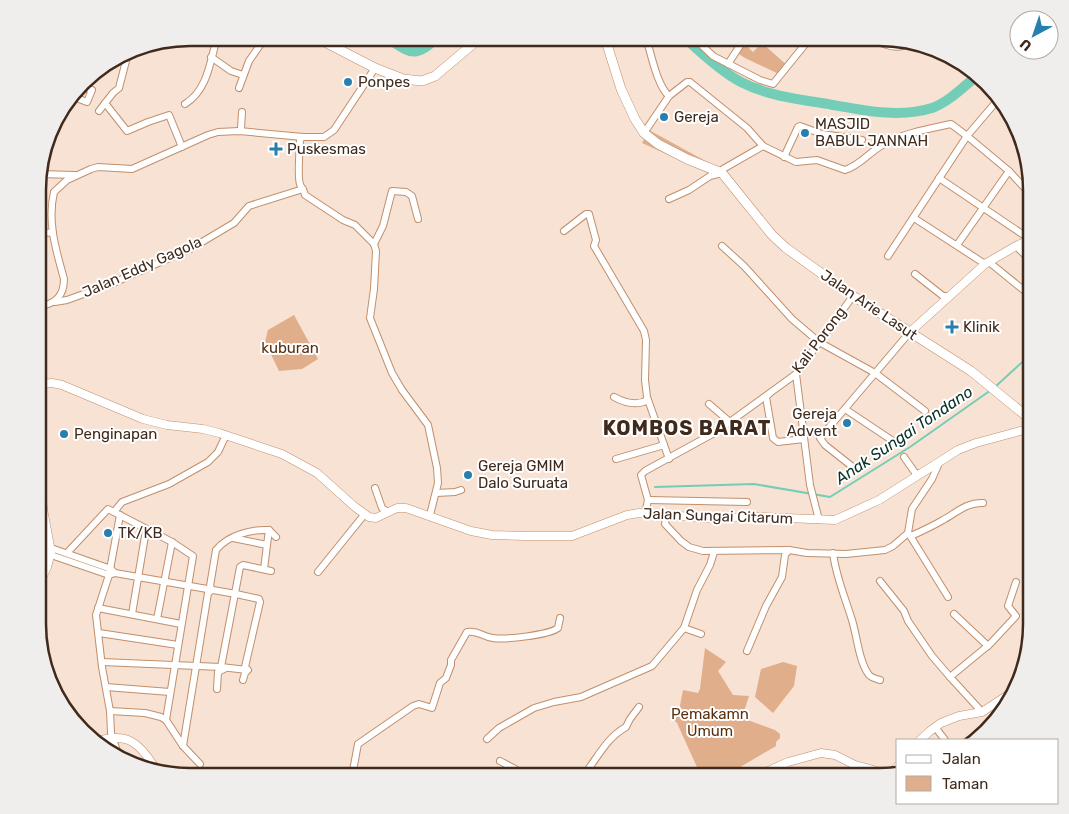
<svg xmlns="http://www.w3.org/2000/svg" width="1069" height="814" font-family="Rubik,sans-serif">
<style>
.green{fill:#e0ae8b}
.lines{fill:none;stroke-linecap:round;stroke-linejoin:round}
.stream{stroke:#74cdb7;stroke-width:2}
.river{stroke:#74cdb7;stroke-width:10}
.minor-casing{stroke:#c18f6c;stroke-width:8}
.tertiary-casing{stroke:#c18f6c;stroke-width:9}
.secondary-casing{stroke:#c18f6c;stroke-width:10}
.minor{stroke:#fff;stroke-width:6}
.tertiary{stroke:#fff;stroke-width:8}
.secondary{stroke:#fff;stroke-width:9}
.poi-dot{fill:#267fad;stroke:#fff;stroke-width:2}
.labels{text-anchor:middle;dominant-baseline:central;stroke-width:4;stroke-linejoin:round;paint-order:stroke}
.poi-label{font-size:15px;fill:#3f2a1c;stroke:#fff;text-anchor:start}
.street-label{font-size:15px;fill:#3f2a1c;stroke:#fff}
.park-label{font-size:15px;fill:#583010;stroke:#fff}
.water-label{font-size:16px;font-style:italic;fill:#063229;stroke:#fff}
.district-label{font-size:20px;font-weight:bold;letter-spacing:1px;fill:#3f2a1c;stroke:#fff}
.rim{fill:none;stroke:#3f2a1c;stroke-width:2.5}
</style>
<rect width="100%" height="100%" fill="#f8e2d3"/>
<g class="green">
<polygon points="744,43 753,52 762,43 788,66 781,75 745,58 736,52"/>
<polygon points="649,130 720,169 710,174 642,143"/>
<polygon points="294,315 318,359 302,369 279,371 265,342 268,330"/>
<polygon points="705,648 726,662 718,671 733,695 749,696 742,718 775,730 780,734 780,738 776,742 776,746 725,776 701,776 677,723 672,718 678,716 683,690 698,693 700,689"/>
<polygon points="783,662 797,666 794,686 773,713 755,697 761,669"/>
</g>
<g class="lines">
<g class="stream">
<polyline points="995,387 1031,354"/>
<polyline points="655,487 754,484 830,497 910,447 991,390"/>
</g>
<g class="river">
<path d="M387,38C411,53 414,59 437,38"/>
<path d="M685,38C699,51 725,74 741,82C766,95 795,99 822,103C858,109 897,119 932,108C949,102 964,86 978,75"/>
</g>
<defs>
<g id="minor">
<path d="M646,38C651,53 657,86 669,96"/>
<polyline points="694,38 713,56 760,80 773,84 807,42 805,38"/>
<path d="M872,38C883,45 897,51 909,43"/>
<polyline points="211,57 231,71 243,75"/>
<polyline points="728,64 741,44 741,41 737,38"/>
<polyline points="239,88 249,61 265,38"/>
<polyline points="79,99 87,102 92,90 83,87 83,83"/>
<polyline points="105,103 127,131 148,122 169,115 182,147"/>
<path d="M185,104C208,90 210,61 217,38"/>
<polyline points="99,111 113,93 119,88 128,53"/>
<polyline points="239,131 241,129 242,112"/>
<polyline points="644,133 669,96 687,82 690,82 747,128 763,146"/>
<path d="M303,137L300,139C300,149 297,175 300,184C301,188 304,190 305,195L343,220L355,225L374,244L376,251L374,289L370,318L392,373L402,390L428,425L437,468L438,483L430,515"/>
<polyline points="784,157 798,127 800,126 822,134 862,140"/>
<polyline points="39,174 75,175"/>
<polyline points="939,178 1031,240"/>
<path d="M669,199L689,190L710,176L722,173L723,169L763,146L796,162L817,160L845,170C861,165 869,152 884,144C904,133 928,129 951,124L967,136L996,102L1000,103"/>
<polyline points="914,218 985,264"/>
<polyline points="564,231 586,214 589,214 596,240 594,246 644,331 646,340 645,380 647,397 669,459"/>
<polyline points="39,232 53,233"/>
<polyline points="374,244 383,226 392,191 406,192 412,196 418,219"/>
<polyline points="957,245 1009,171"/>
<polyline points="722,246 744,266 792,319 819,342 875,373 925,411"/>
<polyline points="1016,246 1031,261"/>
<polyline points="888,256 967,136 1009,171 1031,195"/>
<polyline points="989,262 1026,292 1031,299"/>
<polyline points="915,274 943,296 949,296"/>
<polyline points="1026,292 1031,286"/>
<polyline points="55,302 67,300 111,284 192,248 234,223 249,206 303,189"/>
<path d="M39,307C55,303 64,297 64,279C56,250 47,222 54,192L67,180L91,169L98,167L132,169L208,135L218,132L239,131L303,137H324L334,130L375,68"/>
<polyline points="796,374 810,485 819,520"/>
<polyline points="769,394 766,397 773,438 778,442 804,439"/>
<path d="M614,397C625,403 637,406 648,400"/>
<polyline points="709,404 730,422"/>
<polyline points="845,409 893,441"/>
<polyline points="904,457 916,474 921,473"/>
<polyline points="616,459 664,445"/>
<polyline points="854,468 825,445 820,438 910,332"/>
<polyline points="375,488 382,508 388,512"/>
<polyline points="436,493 455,492 461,490"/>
<polyline points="648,500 747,502"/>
<polyline points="114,512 122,502 169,484 208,462 218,452 226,435"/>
<polyline points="645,514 648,500 641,475 645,471 716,432 796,374 853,296"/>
<polyline points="666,516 665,524 681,541 689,547 703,551 789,550 807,553 846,554 885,550 893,546 908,533 912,509 932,479 939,463"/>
<polyline points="38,528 46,530"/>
<polyline points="269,530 276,537"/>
<polyline points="909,534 948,597"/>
<path d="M911,536C922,531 933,526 943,520C956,513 967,502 983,503"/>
<polyline points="233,538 267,545 264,569"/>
<polyline points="51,548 111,569 115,573 109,575 51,555"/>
<polyline points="67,553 108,509 172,542 193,556 166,720"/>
<path d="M833,553C836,577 845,597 852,620C857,636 859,662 869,675C872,678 876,679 880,680"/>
<polyline points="318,572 364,515"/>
<polyline points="115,573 236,594 259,599 260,602 245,667 248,670 245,673 243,680"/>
<polyline points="880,581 904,611 908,621 932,656 950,677"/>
<polyline points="98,608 181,624"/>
<polyline points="132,614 146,530"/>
<polyline points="954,614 988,646"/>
<polyline points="157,619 172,542"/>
<polyline points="684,628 701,634"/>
<polyline points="99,633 178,645"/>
<polyline points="747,651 766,606 782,577 785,555 789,550"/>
<polyline points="102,662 221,667 247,670"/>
<polyline points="221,667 240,567 243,565 271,571"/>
<polyline points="106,687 170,692"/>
<polyline points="217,689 218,672 226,668"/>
<polyline points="110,711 145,713 161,717 166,720 183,746 200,764"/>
<polyline points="982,712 950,677 990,644 1016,616 1008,606 1016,582"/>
<polyline points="935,727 945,740"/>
<polyline points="487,739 499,728 534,708 554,702 581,697 652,666 684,628 697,590 710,565 714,552"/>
<path d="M183,746L208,593L212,590L210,586L216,550C228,535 252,529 269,530L267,545"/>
<polyline points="119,757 111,733 110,711 102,667 96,615 109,575 120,515"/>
<polyline points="500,761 528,776"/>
<path d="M352,776L358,744L413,706L419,704L432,708L440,683L446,678L451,665V660L467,632C479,630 482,637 493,638C505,640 549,635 558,628L560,618"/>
<path d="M583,776C597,759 606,738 626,727L630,719L639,707"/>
</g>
<g id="tertiary">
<polyline points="910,332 985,264 1016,246 1031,239"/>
<polyline points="38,384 52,383 62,385 143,419 167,425 203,429 219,433 282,454 317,473 355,507 369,517 376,518 397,508 406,508 471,531 492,535 525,536 572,536 627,515 639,513 706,518 762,517 835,520 879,500 958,450 976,443 1031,428"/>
<polyline points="38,587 47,567 51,552 43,509 40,478 41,399 38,391"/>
<polyline points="920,740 930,731 941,723 959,716 982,712 1014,691"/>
<path d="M95,742C128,731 140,743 157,771"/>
<polyline points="891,774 898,766"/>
<polyline points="757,776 788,762 821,753 835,755 855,765 888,774"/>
</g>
<g id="secondary">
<polyline points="317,38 375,68 403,79 422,81 435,76 480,38"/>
<polyline points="605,38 621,89 635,119 644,133 658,144 687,159 722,173 772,235 786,248 853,296 971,371 1031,420"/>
</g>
</defs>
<use href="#minor" class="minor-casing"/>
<use href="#tertiary" class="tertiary-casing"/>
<use href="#secondary" class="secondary-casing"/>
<use href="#minor" class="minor"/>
<use href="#tertiary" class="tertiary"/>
<use href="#secondary" class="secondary"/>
</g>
<g class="poi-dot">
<circle cx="348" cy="82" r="5"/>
<circle cx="664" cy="117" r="5"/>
<circle cx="805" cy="133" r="5"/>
<path d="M273.5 141.5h5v5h5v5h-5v5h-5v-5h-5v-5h5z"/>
<path d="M949.5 319.5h5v5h5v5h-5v5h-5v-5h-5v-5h5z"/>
<circle cx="847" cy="423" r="5"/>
<circle cx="64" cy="434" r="5"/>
<circle cx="468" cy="475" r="5"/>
<circle cx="108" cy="533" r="5"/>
</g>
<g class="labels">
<g class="poi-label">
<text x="358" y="82">Ponpes</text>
<text x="674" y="117">Gereja</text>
<text x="815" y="124">MASJID<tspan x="815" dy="17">BABUL JANNAH</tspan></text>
<text x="287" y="149">Puskesmas</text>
<text x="963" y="327">Klinik</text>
<text x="837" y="414" text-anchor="end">Gereja<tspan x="837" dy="17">Advent</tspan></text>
<text x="74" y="434">Penginapan</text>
<text x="478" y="466">Gereja GMIM<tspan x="478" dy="17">Dalo Suruata</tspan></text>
<text x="118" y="533">TK/KB</text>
</g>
<g class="street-label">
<text transform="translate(142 267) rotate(-24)">Jalan Eddy Gagola</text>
<text transform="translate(869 305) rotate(34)">Jalan Arie Lasut</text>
<text transform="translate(819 340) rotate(-53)">Kali Porong</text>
<text transform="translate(718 516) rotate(2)">Jalan Sungai Citarum</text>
</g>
<g class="park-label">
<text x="290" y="348">kuburan</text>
<text x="710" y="714">Pemakamn<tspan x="710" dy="17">Umum</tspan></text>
</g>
<g class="water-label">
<text transform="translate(904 435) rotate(-34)">Anak Sungai Tondano</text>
</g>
<g class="district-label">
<text x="687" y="428">KOMBOS BARAT</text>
</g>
</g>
<path d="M0 0H1069V814H0ZM190 46H879A144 144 0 0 1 1023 190V624A144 144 0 0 1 879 768H190A144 144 0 0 1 46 624V190A144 144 0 0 1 190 46Z" fill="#f0eeed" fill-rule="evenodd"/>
<path class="rim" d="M190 46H879A144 144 0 0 1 1023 190V624A144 144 0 0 1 879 768H190A144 144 0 0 1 46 624V190A144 144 0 0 1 190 46Z"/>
<rect x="896" y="739" width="162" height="65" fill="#ffffff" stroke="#b2aaa4"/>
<rect x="906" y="755" width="25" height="8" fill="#ffffff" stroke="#b2aaa4"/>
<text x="942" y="764" font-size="15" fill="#3f2a1c">Jalan</text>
<rect x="906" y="776" width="25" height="15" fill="#e0ae8b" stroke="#b2aaa4"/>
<text x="942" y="789" font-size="15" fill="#3f2a1c">Taman</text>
<g transform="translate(1034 35) rotate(220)"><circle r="24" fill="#ffffff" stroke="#b2aaa4"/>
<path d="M0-4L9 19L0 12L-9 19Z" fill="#267fad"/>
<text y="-8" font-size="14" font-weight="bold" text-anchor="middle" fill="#3f2a1c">U</text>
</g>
</svg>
